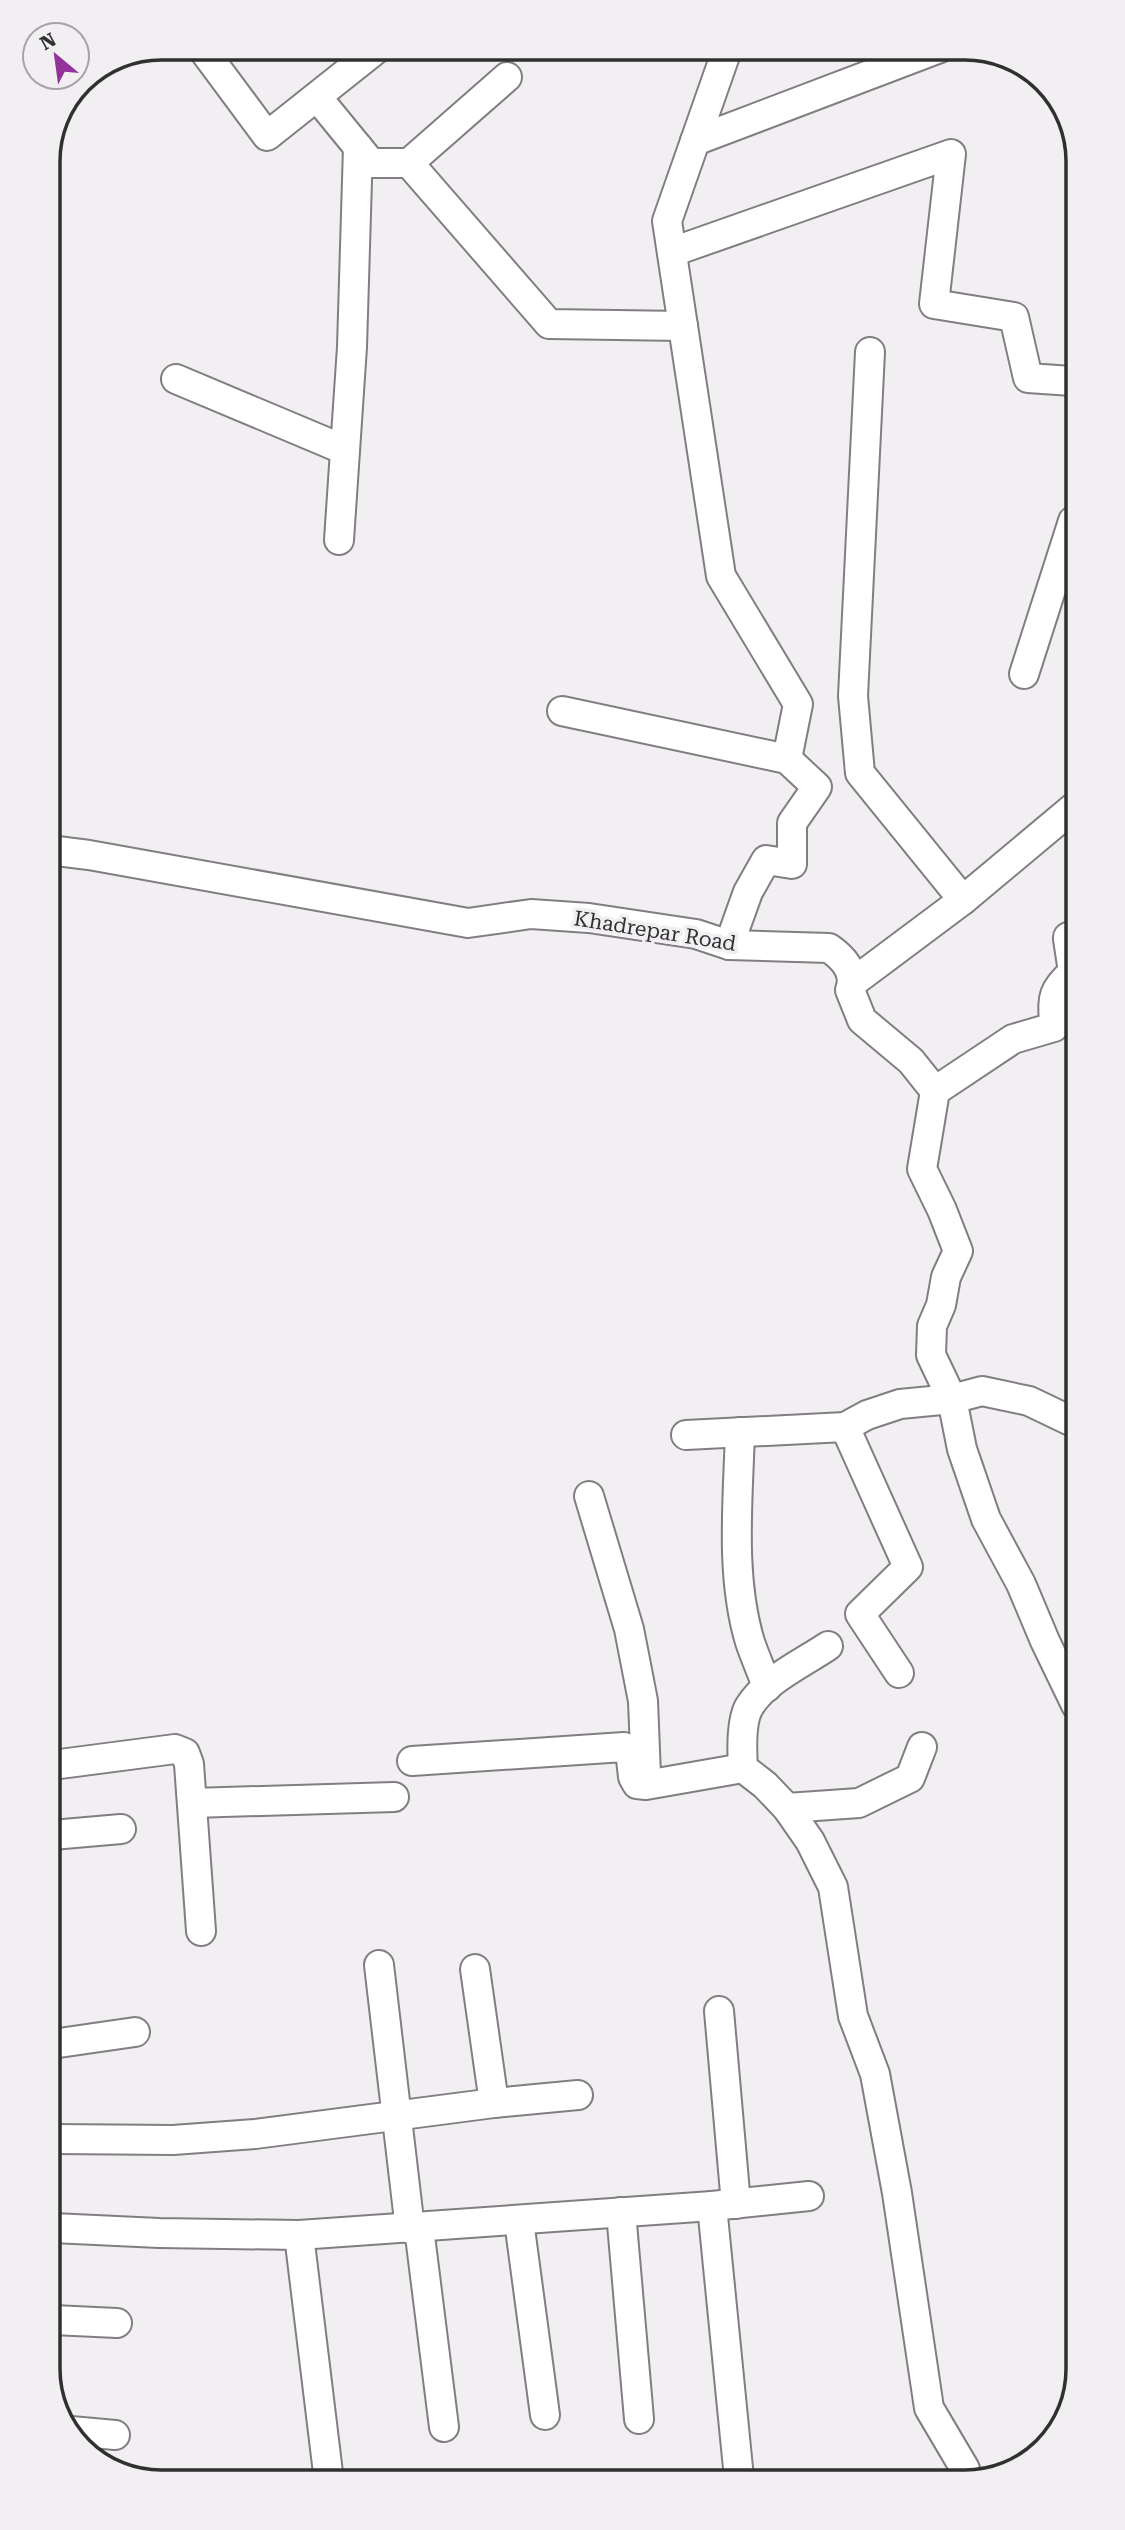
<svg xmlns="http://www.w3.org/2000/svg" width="1125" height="2530" font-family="'Roboto Serif',serif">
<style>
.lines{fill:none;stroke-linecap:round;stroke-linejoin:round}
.minor-casing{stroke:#817e81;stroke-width:32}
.minor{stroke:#fff;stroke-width:28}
.labels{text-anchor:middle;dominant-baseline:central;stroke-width:7;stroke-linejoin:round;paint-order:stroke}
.street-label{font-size:21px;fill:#313031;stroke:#f2eff3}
.rim{fill:none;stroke:#313031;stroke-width:3.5}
</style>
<rect width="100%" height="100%" fill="#f2eff3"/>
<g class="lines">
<defs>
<g id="minor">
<polyline points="201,47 267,136 379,47"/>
<polyline points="317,97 371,163 409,163 549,324 683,326"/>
<polyline points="695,141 940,48"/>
<polyline points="409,163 507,77"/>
<polyline points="672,252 951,154 934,304 1014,317 1028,378 1072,381"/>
<polyline points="870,352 853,696 860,773 963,900"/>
<polyline points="176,379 345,450"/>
<polyline points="339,540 352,347 358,147"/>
<polyline points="1024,674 1073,521"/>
<polyline points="562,711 787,759 798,704 721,576 667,221 728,47"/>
<path d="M49,850L89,855L468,923L531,914L589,918L696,934L729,945L829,948C842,957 857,972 850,990L862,1020L911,1061L935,1091"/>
<path d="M1074,935L1068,937V939L1073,972C1050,992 1053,999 1054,1027L1013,1039L935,1091L922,1169L942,1210L958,1251L946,1277L941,1305L932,1326L931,1355L952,1399L962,1449L986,1519L1021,1584L1045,1641L1076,1705"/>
<polyline points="729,945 748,892 766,860 792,864 792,823 817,787 787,759"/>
<polyline points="852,983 963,900 1073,808"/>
<polyline points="845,1427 908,1567 860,1614 899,1673"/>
<path d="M740,1432C738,1500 730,1576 750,1642C755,1657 762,1672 767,1687"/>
<polyline points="686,1435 845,1427 867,1415 900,1404 952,1399 982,1391 1029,1401 1075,1423"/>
<polyline points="589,1496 629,1629 643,1701 646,1775"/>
<path d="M828,1646C803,1663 765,1680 749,1707C741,1721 742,1752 743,1768L765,1785L787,1808L810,1841L833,1887L853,2016L875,2074L897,2193L929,2408L965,2469V2477"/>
<polyline points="412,1761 624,1747 630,1750 633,1777 637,1784 646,1785 743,1768"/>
<polyline points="52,1765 175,1749 185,1753 189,1764 201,1931"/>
<polyline points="192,1803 394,1797"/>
<polyline points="787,1808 859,1803 910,1778 922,1747"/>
<polyline points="52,1835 121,1829"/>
<polyline points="379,1965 410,2229"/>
<polyline points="475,1969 494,2103"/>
<polyline points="719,2011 736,2204"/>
<polyline points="52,2044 135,2032"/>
<polyline points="53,2139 173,2140 255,2134 494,2103 578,2095"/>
<polyline points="712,2206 739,2478"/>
<polyline points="621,2212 639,2419"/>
<polyline points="519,2221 545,2415"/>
<polyline points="53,2228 159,2233 299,2235 712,2206 809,2196"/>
<polyline points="419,2228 444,2427"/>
<polyline points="299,2235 329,2481"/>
<polyline points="53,2320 117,2323"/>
<polyline points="71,2431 115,2435"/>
</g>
</defs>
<use href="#minor" class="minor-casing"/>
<use href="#minor" class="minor"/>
</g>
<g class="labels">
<g class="street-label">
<text transform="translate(655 931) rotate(9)">Khadrepar Road</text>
</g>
</g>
<path d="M0 0H1125V2530H0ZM161 60H965A101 101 0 0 1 1066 161V2369A101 101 0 0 1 965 2470H161A101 101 0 0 1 60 2369V161A101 101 0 0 1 161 60Z" fill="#f2eff3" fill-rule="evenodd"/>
<path class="rim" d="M161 60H965A101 101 0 0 1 1066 161V2369A101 101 0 0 1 965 2470H161A101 101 0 0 1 60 2369V161A101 101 0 0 1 161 60Z"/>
<g transform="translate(56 56) rotate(331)"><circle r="33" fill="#f2eff3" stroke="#a5a3a5" stroke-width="2"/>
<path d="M0-5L12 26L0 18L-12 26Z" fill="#93329a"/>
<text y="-10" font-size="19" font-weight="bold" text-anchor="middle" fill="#313031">N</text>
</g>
</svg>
